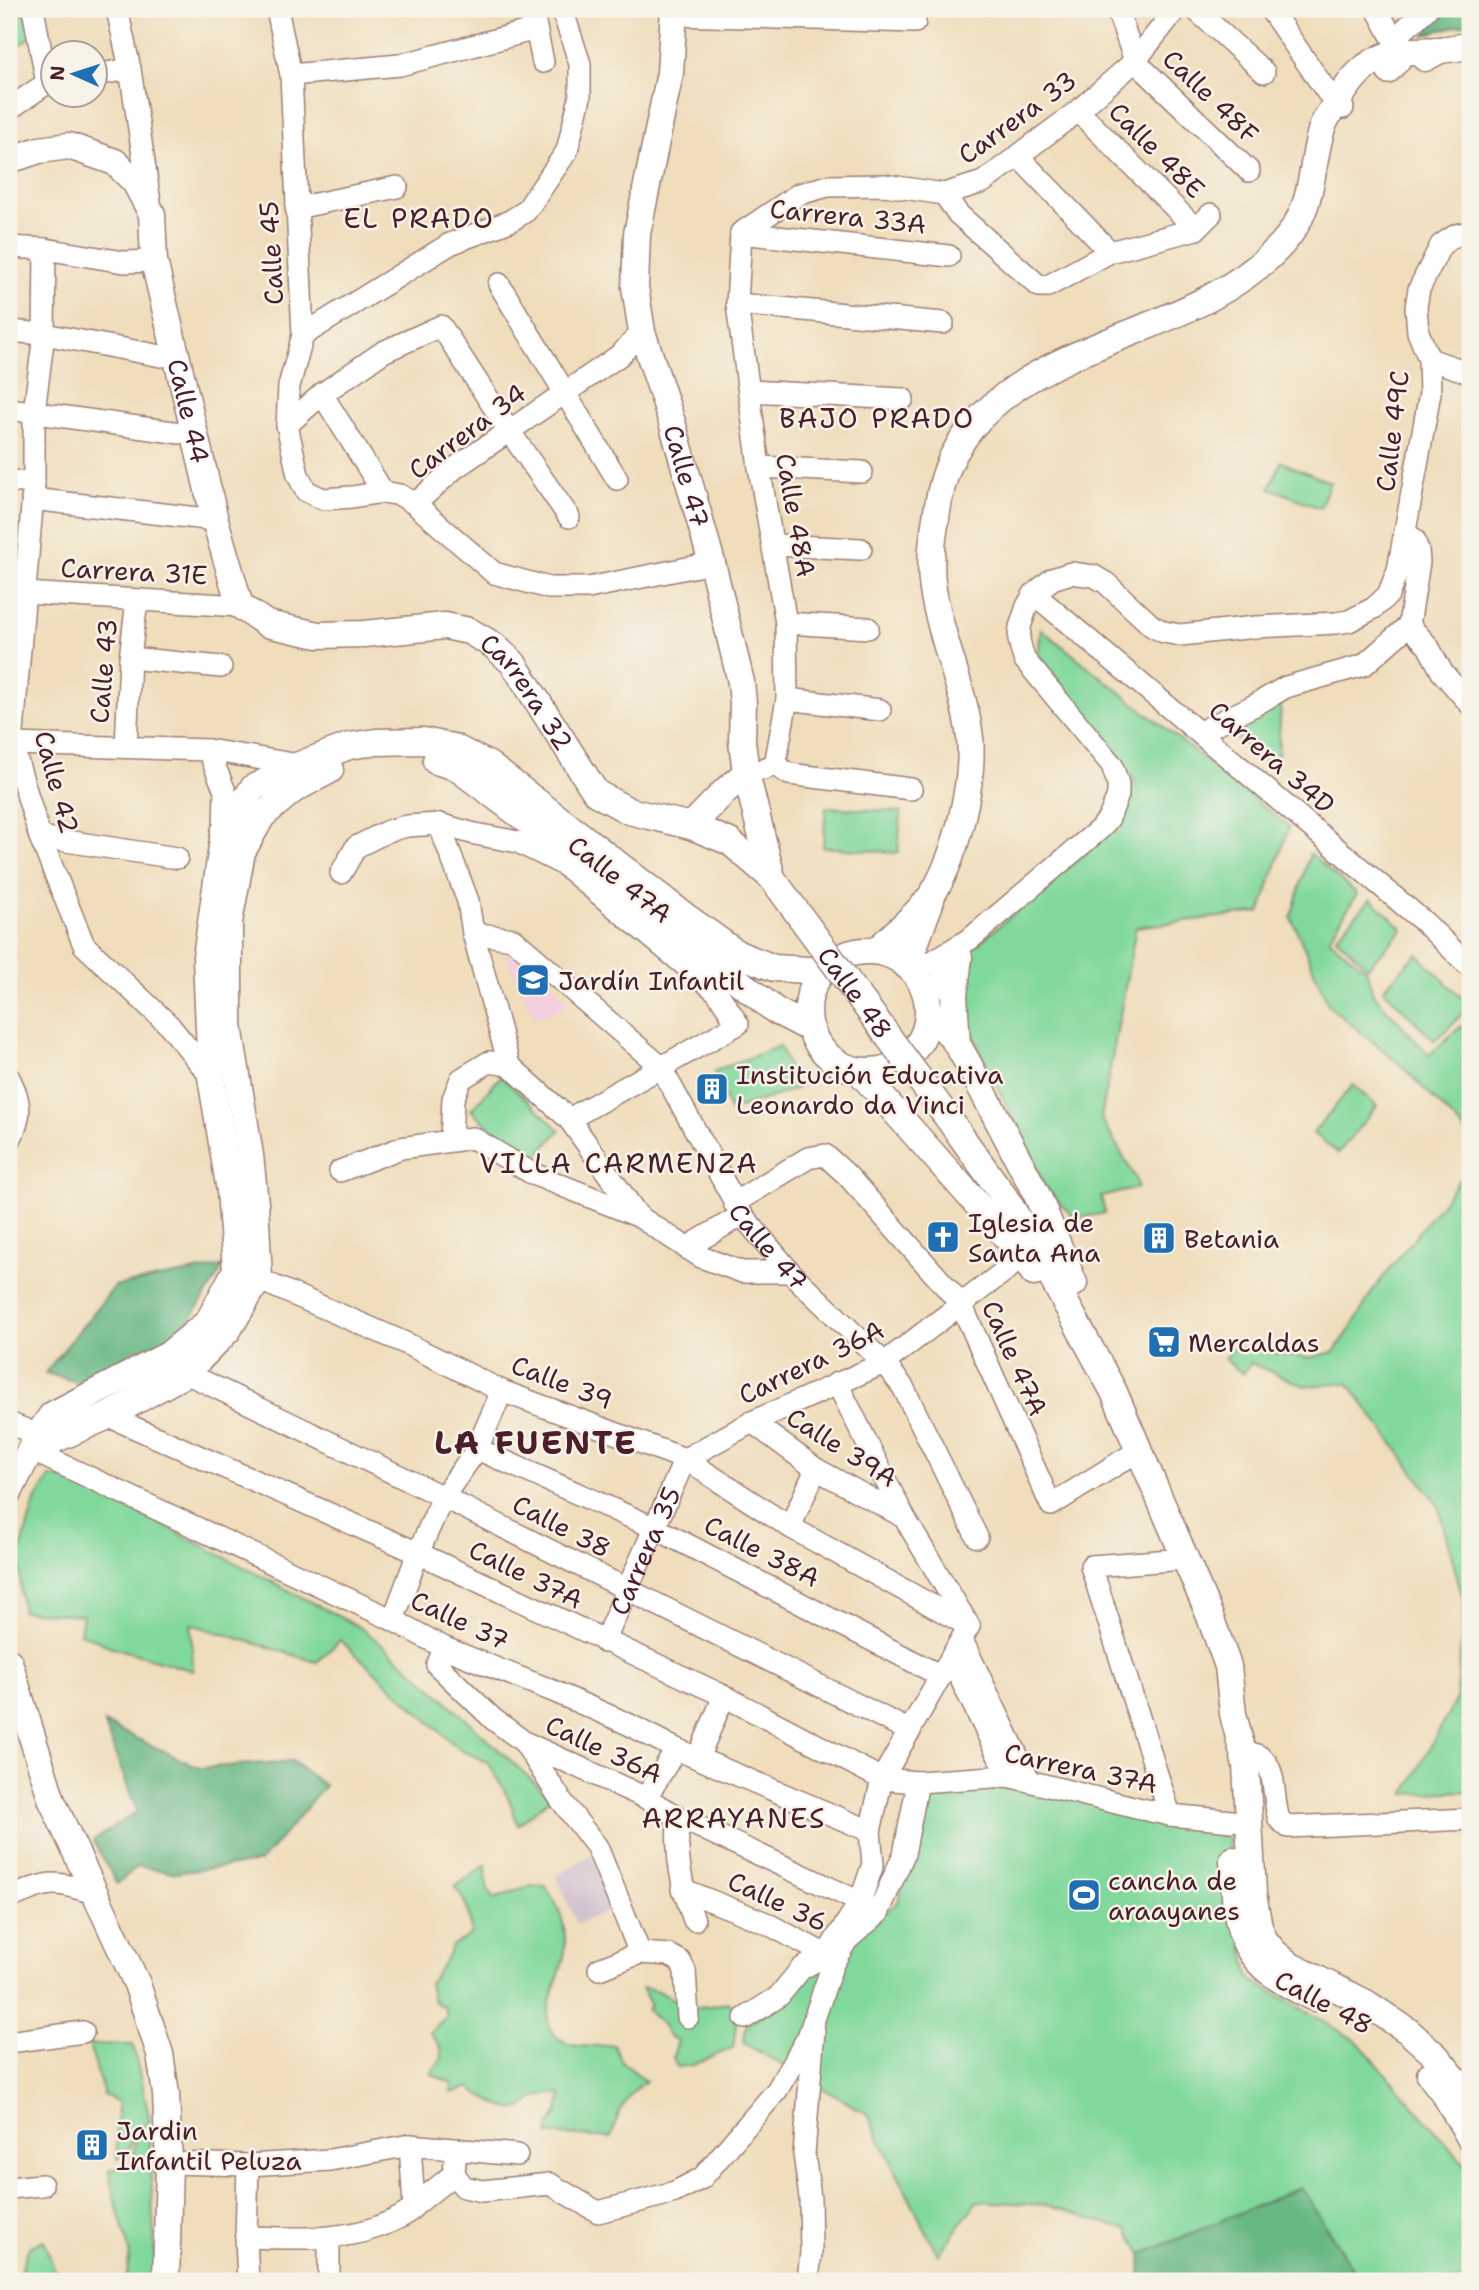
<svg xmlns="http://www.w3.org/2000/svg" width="1479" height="2290" font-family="'Shantell Sans',sans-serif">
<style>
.built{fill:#f3cfdf}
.industrial{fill:#cfbdce}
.green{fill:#81d89c;stroke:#667c64;stroke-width:2}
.forest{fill:#68b884;stroke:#596c58;stroke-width:2}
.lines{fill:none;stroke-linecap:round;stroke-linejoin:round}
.minor-casing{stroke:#9c7e73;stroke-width:24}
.major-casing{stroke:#9c7e73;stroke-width:29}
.minor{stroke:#fff;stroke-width:21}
.major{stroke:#fff;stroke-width:26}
.major-bridge-casing{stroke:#9c7e73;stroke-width:29;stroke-linecap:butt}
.major-bridge{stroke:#fff;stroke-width:26}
.labels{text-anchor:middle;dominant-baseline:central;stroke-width:5;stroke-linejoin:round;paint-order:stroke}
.street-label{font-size:26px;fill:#4a1f2b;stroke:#f7f3e8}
.poi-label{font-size:26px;fill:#4a1f2b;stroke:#f7f3e8;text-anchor:start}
.neighbourhood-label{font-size:28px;letter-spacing:2px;fill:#4a1f2b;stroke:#f7f3e8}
.district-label{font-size:33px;font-weight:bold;letter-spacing:2px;fill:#4a1f2b;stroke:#f7f3e8}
</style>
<rect width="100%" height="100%" fill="#f7f3e8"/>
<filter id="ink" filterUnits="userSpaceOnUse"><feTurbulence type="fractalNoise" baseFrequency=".0143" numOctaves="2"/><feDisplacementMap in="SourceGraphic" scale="14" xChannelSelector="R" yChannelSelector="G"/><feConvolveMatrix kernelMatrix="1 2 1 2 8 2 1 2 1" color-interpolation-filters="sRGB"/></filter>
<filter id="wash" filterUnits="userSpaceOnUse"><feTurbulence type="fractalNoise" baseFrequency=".00686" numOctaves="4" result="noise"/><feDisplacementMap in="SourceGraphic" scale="28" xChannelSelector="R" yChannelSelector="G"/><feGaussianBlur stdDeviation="1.57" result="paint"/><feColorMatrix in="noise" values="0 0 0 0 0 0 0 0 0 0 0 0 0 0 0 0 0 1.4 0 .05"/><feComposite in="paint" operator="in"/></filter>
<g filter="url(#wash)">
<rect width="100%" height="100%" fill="#efddbb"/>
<polygon class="built" points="521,951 571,1004 536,1018 506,956"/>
<polygon class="industrial" points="591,1855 616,1908 577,1924 556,1876"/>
<g class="green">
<polygon points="9,9 29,9 35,35 9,51"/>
<polygon points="1281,462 1330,482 1320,508 1270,488"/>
<polygon points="1041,629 1289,827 1260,912 1136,927 1101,1118 1136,1179 1138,1188 1101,1197 1105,1213 1075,1219 1045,1187 964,1016 967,953 1122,822 1134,779 1038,654"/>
<path d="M1281,705L1278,753L1275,770L1233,736C1244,717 1261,711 1281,705Z"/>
<polygon points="826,807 901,812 898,853 823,847"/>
<polygon points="1310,853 1357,894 1329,939 1366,969 1373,994 1429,1055 1461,1026 1470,1037 1470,1136 1402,1066 1329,1006 1291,917"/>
<polygon points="1371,899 1403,929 1368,967 1336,937"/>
<polygon points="1417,954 1470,1006 1435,1041 1383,989"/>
<polygon points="780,1046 796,1089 730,1111 714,1071"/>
<polygon points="501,1076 560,1130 530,1164 471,1110"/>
<polygon points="1353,1085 1377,1106 1338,1153 1313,1133"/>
<polygon points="1470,1167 1470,1791 1405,1794 1457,1697 1464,1603 1438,1505 1348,1383 1305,1386 1250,1363 1243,1374 1224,1359 1235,1347 1308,1358 1334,1352 1352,1327 1373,1290"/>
<polygon points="50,1477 76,1480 363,1629 418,1675 551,1798 518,1825 509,1799 488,1762 460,1750 340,1640 317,1662 191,1624 193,1671 109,1646 80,1633 83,1615 22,1611 19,1556 35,1501"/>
<polygon points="1013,1781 1217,1827 1219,1836 1229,1838 1226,1867 1250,1979 1357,2041 1470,2170 1470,2281 1360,2281 1301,2187 1142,2254 1128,2230 1046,2205 977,2201 938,2255 867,2114 744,2043 746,2027 898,1902 925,1798"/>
<path d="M486,1865L487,1888L493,1899C512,1894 524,1883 545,1886C561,1908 568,1929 564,1956C560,1984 526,2031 571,2045C578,2048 605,2045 614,2045L622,2062L646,2081C625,2095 617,2114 611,2138L548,2134L549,2127L558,2112L562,2095C554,2092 537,2096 530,2101C526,2103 525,2107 521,2108C508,2114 479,2095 470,2087L451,2093L452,2083L431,2074C433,2069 439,2064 441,2059C445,2049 435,2040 430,2032L447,2016L444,2007L433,2001L429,1983L444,1963L452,1946L470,1935C472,1915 466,1902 455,1887Z"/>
<path d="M642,1988C664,1990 666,1997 683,2004C697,2010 714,2006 727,2002L738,2009L733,2048L693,2065L677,2067L673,2057L678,2040L670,2037L662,2024L647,2010L650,2004Z"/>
<polygon points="89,2044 133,2045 150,2121 136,2133 125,2156 117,2159 116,2124 119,2102 104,2095"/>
<polygon points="149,2135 156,2281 126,2281 130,2253 113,2193 109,2170 132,2165 135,2138"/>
<polygon points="44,2240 54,2269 66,2281 22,2281 19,2274 29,2247"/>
</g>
<g class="forest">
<polygon points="1441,9 1470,9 1470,23 1439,30 1425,35"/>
<polygon points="224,1266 185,1328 91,1386 45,1373 115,1286"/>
<polygon points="104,1723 199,1768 292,1761 325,1786 260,1862 174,1873 138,1866 117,1884 93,1840 137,1812"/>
<polygon points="1301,2187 1360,2281 1139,2281 1142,2254"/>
</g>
</g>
<g filter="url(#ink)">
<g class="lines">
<defs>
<g id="minor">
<polyline points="33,9 47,83"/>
<polyline points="117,9 130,69 150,202"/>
<polyline points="277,9 291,75 303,335 289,386 287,425 298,475 306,491 323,499 352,497 383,492 400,495 415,504 494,573 549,588 588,588 712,563"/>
<polyline points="532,9 543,62"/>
<polyline points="1117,9 1135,61 1249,171"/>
<polyline points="1195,9 1264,72"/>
<polyline points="1270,9 1327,92 1343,108"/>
<polyline points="1377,9 1400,52 1399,62 1388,73"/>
<polyline points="675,15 915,22 915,9"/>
<polyline points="1394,39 1427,9"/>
<polyline points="94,75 130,69"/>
<polyline points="291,75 400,65 536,29"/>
<polyline points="9,109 47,83 52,82"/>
<polyline points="1078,111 1196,229"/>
<polyline points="1018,156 1110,252"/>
<polyline points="944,194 958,214 1039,286 1048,286 1110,252 1196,229 1211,214"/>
<polyline points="296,208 397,187"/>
<polyline points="741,233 737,304 759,467 786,623 787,699 775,765"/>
<polyline points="741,233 799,194 828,186 884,185 944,194 983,182 1078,111 1135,61 1176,9"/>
<polyline points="741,233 949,256"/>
<polyline points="9,247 45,249"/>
<polyline points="154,261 124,262 45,249 44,334 34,412 34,483 12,744 40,837 84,945 169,1025 211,1077"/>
<polyline points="499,284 617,479"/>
<polyline points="737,304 943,323"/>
<polyline points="9,331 44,334 161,356"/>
<polyline points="303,335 450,244 510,221 526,211 567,151 580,97 580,64 562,9"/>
<polyline points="1429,359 1470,373"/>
<polyline points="749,391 903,399"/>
<polyline points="322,394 383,492"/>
<polyline points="9,409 180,433"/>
<polyline points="287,425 322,394 383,352 441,326 510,432 569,517"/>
<polyline points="759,467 862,472"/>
<polyline points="9,481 34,483"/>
<polyline points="32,499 215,520"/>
<polyline points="415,504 455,468 620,355 642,332"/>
<polyline points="774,545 861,549"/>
<polyline points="24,593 240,606"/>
<polyline points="1034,594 1424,922 1470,967"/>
<polyline points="786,623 868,628"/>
<polyline points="1409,625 1428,646 1442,672 1470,704"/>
<polyline points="130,658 221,667"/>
<polyline points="787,699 880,710"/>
<polyline points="1200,732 1255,705 1286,687 1364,665 1409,625 1419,562 1418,550 1414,539 1405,533"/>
<polyline points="12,744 208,750 299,765"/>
<polyline points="126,746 130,658 137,600"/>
<polyline points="208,750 225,791 224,832"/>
<polyline points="763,769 775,765 789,774 911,789"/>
<polyline points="439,824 468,901 473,933 509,1065"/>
<polyline points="40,837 177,858"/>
<polyline points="341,873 356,847 388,831 407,826 439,824 475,834 518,842 564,865 717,992 738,1024 569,1119"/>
<path id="s1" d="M473,933L513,939L660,1066L742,1215L790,1272L884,1363L903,1387L977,1537"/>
<polyline points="914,972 970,939 1101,828 1109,818 1118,795 1118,784 1112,765 1024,659 1019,640 1020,627 1027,606 1034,594 1052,579 1071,573 1094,576 1106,583 1152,626 1164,632 1180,635 1256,627 1336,623 1349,621 1374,608 1388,595 1398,570 1430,393 1429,359 1418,332 1416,307 1419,289 1441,245 1456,235 1470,232"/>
<polyline points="927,997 960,955"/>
<polyline points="509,1065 569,1119 638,1216"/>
<path d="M9,1078C22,1102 22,1117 9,1142"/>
<polyline points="451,1140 453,1099 461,1079 489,1062 509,1065"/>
<polyline points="340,1171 401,1148 473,1138 533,1174 638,1216 701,1257 742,1272 790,1272"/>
<polyline points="734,1203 808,1158 825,1155 847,1175 961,1304 1051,1505 1130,1456"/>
<polyline points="686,1248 742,1215"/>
<polyline points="246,1274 403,1342 502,1391 685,1459 790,1527 969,1626"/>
<polyline points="186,1373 443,1497 910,1731"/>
<polyline points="837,1383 904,1517 969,1626"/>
<polyline points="108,1416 418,1553 724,1696 882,1779 918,1782 1008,1776 1137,1808 1170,1815 1232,1821"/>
<polyline points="752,1422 816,1469 904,1517"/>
<polyline points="9,1423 38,1435 53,1437"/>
<polyline points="477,1449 655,1528 941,1676"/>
<polyline points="31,1450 393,1620 445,1648 553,1691 628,1724 676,1749 870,1831"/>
<polyline points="685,1459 752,1422 884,1363 1023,1257"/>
<polyline points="790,1527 816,1469"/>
<polyline points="393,1620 418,1553 443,1497 477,1449 502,1391"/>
<polyline points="962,1640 1029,1780"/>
<path id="s2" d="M604,1642L685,1459"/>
<polyline points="445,1648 437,1665 493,1719 524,1742 646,1798 678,1817 860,1902 878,1913"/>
<polyline points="951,1659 1008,1776"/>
<polyline points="524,1742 561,1800 597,1847 640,1953"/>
<path d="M1243,1752C1281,1754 1270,1792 1279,1819L1288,1827L1470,1819"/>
<polyline points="698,1758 724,1696"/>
<polyline points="646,1798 676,1749"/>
<polyline points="1170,1815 1091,1566 1185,1559"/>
<path d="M678,1817C676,1856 680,1883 694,1920"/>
<polyline points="682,1889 766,1923 826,1955 835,1948"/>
<path d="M9,1898C51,1881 52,1879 96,1894"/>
<polyline points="599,1969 640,1953 669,1955 680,1961 685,1971 688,2017"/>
<polyline points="745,2018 778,1997 801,1969 826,1955 860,1902 873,1864 870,1831 882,1779 969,1626"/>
<polyline points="9,2042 83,2032"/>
<polyline points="456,2149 454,2174 464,2187 482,2191 550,2184 598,2212 675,2192 702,2178 777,2090 808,2037 833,1963 847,1940 878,1913 904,1854 918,1782"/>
<polyline points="169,2163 248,2165 330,2160 410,2145 517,2155"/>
<polyline points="9,2188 42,2185"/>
<polyline points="414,2206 454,2174"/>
<path d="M246,2237C295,2238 347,2243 392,2221C401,2217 408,2214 414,2206L410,2145"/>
<polyline points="248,2281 246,2237 248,2165"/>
<polyline points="329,2281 329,2238"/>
<polyline points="808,2281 811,2252 810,2198 804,2154 814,2030"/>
</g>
<g id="major">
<path id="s3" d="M674,9L670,73L637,234L635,287L642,332L672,422L712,563L741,682L743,703L742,741L746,773L772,878"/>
<polyline points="1425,58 1440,50 1470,46"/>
<path id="s4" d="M9,160L39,150L69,146L115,162L135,182L152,214L154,261L215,520L240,606L267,624L318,635L364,634L445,626L469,631L493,645L513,663L596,793L629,811L691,826L730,842L772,878L805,923"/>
<polyline points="436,761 456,767 676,932 776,1011 811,1029"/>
<polyline points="691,826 725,791 746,773"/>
<path d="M876,951C891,936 926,907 935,890C957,852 974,782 970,738C964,688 941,640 933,590C929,566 932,541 936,518C939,495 944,473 954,454C1019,335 1192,343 1282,244C1315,207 1309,174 1321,131C1324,120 1329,114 1335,105C1350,81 1363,62 1392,54C1407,50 1424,51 1440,50"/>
<circle cx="868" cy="1011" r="60"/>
<polyline points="907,966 931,900"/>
<polyline points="928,1008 957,1044 969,1065 1038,1197 1074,1283"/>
<polyline points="957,1044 954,996 959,957"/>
<polyline points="859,1071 1016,1248 1034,1273"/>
<polyline points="953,1125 1003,1195 1032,1241 1114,1392 1209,1614 1228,1666 1233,1714 1246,1765 1253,1894 1259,1927 1265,1941 1274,1952 1291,1966 1366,2003 1408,2031 1436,2056 1462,2088 1470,2102"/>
<polyline points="31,1450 108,1416 186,1373 228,1330 259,1278 255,1203 250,1155 229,1026 229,922 242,852 262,816 293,790 330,770"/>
<polyline points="9,1492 38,1435 52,1415 168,1355 208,1322 236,1270 230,1191 211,1077 206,957 224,832 253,788 299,765 349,746 376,742 423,741 453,747 489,765 685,916 738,954 774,968 825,971"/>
<polyline points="9,1662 52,1801 137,1984 160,2054 166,2094 169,2163 166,2281"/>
<path d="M1233,1860C1236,1939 1240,1963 1314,1998"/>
<polyline points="1430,2075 1446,2096 1470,2138"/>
</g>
</defs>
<use href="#minor" class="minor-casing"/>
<use href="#major" class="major-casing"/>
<use href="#minor" class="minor"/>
<use href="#major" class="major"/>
<defs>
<g id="major-bridge">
<path id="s5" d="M805,923L953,1125"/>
</g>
</defs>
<use href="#major-bridge" class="major-bridge-casing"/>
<use href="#major-bridge" class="major-bridge"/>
</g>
</g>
<defs>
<symbol id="school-square" viewBox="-11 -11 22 22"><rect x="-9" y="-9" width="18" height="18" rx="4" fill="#1f6fb2" stroke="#f7f3e8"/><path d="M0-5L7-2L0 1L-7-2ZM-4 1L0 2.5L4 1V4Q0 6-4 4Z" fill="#fff"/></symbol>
<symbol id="building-square" viewBox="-11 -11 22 22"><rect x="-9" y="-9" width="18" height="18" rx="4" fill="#1f6fb2" stroke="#f7f3e8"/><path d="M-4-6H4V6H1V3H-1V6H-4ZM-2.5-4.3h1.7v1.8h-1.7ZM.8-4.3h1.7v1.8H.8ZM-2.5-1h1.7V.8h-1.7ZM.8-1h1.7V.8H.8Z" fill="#fff"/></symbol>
<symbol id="church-square" viewBox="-11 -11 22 22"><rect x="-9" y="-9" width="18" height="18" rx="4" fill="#1f6fb2" stroke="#f7f3e8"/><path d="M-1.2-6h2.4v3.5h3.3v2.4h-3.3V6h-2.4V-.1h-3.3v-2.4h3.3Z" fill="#fff"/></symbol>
<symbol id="supermarket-square" viewBox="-11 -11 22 22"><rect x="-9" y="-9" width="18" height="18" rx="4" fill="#1f6fb2" stroke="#f7f3e8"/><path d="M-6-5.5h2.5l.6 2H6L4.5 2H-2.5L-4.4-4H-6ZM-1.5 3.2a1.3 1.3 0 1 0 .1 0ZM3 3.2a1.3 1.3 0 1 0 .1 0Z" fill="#fff"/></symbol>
<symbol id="stadium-square" viewBox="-11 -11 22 22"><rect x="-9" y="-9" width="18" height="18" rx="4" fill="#1f6fb2" stroke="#f7f3e8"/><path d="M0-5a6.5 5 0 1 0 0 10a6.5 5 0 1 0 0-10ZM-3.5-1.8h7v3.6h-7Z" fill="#fff"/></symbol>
</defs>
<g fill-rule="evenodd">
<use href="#school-square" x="514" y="961" width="38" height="38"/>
<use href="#building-square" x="693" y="1070" width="38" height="38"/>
<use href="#church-square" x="924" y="1218" width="38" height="38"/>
<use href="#building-square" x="1140" y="1219" width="38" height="38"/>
<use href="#supermarket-square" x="1145" y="1323" width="38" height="38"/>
<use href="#stadium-square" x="1065" y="1876" width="38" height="38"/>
<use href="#building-square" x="73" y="2126" width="38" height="38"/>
</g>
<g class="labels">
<g class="street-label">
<text transform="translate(1211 96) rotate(44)">Calle 48F</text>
<text transform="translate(1017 117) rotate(-36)">Carrera 33</text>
<text transform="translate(1157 150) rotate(45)">Calle 48E</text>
<text transform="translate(848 216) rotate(6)">Carrera 33A</text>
<text transform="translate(271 253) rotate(-93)">Calle 45</text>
<text stroke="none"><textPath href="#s4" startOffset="376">Calle 44</textPath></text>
<text transform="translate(467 431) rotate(-37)">Carrera 34</text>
<text transform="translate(1392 431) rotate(-83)">Calle 49C</text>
<text stroke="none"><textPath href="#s3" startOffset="478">Calle 47</textPath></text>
<text transform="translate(796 515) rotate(80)">Calle 48A</text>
<text transform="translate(134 571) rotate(3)">Carrera 31E</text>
<text transform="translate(103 671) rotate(-85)">Calle 43</text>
<text stroke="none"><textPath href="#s4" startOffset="900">Carrera 32</textPath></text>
<text transform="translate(1272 757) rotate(41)">Carrera 34D</text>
<text transform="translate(57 782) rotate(75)">Calle 42</text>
<text transform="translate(620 879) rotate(38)">Calle 47A</text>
<text stroke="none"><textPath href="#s5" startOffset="86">Calle 48</textPath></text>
<text stroke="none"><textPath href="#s1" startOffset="446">Calle 47</textPath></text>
<text transform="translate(1015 1358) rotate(66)">Calle 47A</text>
<text transform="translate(811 1362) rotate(-26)">Carrera 36A</text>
<text transform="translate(562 1382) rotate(21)">Calle 39</text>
<text transform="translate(842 1447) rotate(32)">Calle 39A</text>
<text transform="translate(562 1526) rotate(27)">Calle 38</text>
<text stroke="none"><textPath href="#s2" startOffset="100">Carrera 35</textPath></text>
<text transform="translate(762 1551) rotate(27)">Calle 38A</text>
<text transform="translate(526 1574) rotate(26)">Calle 37A</text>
<text transform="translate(460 1620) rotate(25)">Calle 37</text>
<text transform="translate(604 1749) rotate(25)">Calle 36A</text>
<text transform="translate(1081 1768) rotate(12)">Carrera 37A</text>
<text transform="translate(778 1901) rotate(25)">Calle 36</text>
<text transform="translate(1324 2002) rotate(28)">Calle 48</text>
</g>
<g class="poi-label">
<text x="558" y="980">Jardín Infantil</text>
<text x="736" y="1074">Institución Educativa<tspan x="736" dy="30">Leonardo da Vinci</tspan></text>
<text x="968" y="1222">Iglesia de<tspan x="968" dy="30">Santa Ana</tspan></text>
<text x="1184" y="1238">Betania</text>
<text x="1188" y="1342">Mercaldas</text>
<text x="1108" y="1880">cancha de<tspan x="1108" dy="30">araayanes</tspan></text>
<text x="116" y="2130">Jardin<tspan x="116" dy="30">Infantil Peluza</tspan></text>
</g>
<g class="neighbourhood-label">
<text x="419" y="218">EL PRADO</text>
<text x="877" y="418">BAJO PRADO</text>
<text x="619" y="1163">VILLA CARMENZA</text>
<text x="734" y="1818">ARRAYANES</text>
</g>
<g class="district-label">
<text x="536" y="1442">LA FUENTE</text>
</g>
</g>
<rect width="1479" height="2290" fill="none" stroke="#f7f3e8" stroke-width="35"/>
<g transform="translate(74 74) rotate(273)"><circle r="33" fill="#f7f3e8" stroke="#b29e9c" stroke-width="2"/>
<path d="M0-5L12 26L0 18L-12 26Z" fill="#1f6fb2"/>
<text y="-10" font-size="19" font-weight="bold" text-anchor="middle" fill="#4a1f2b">N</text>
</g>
</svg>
